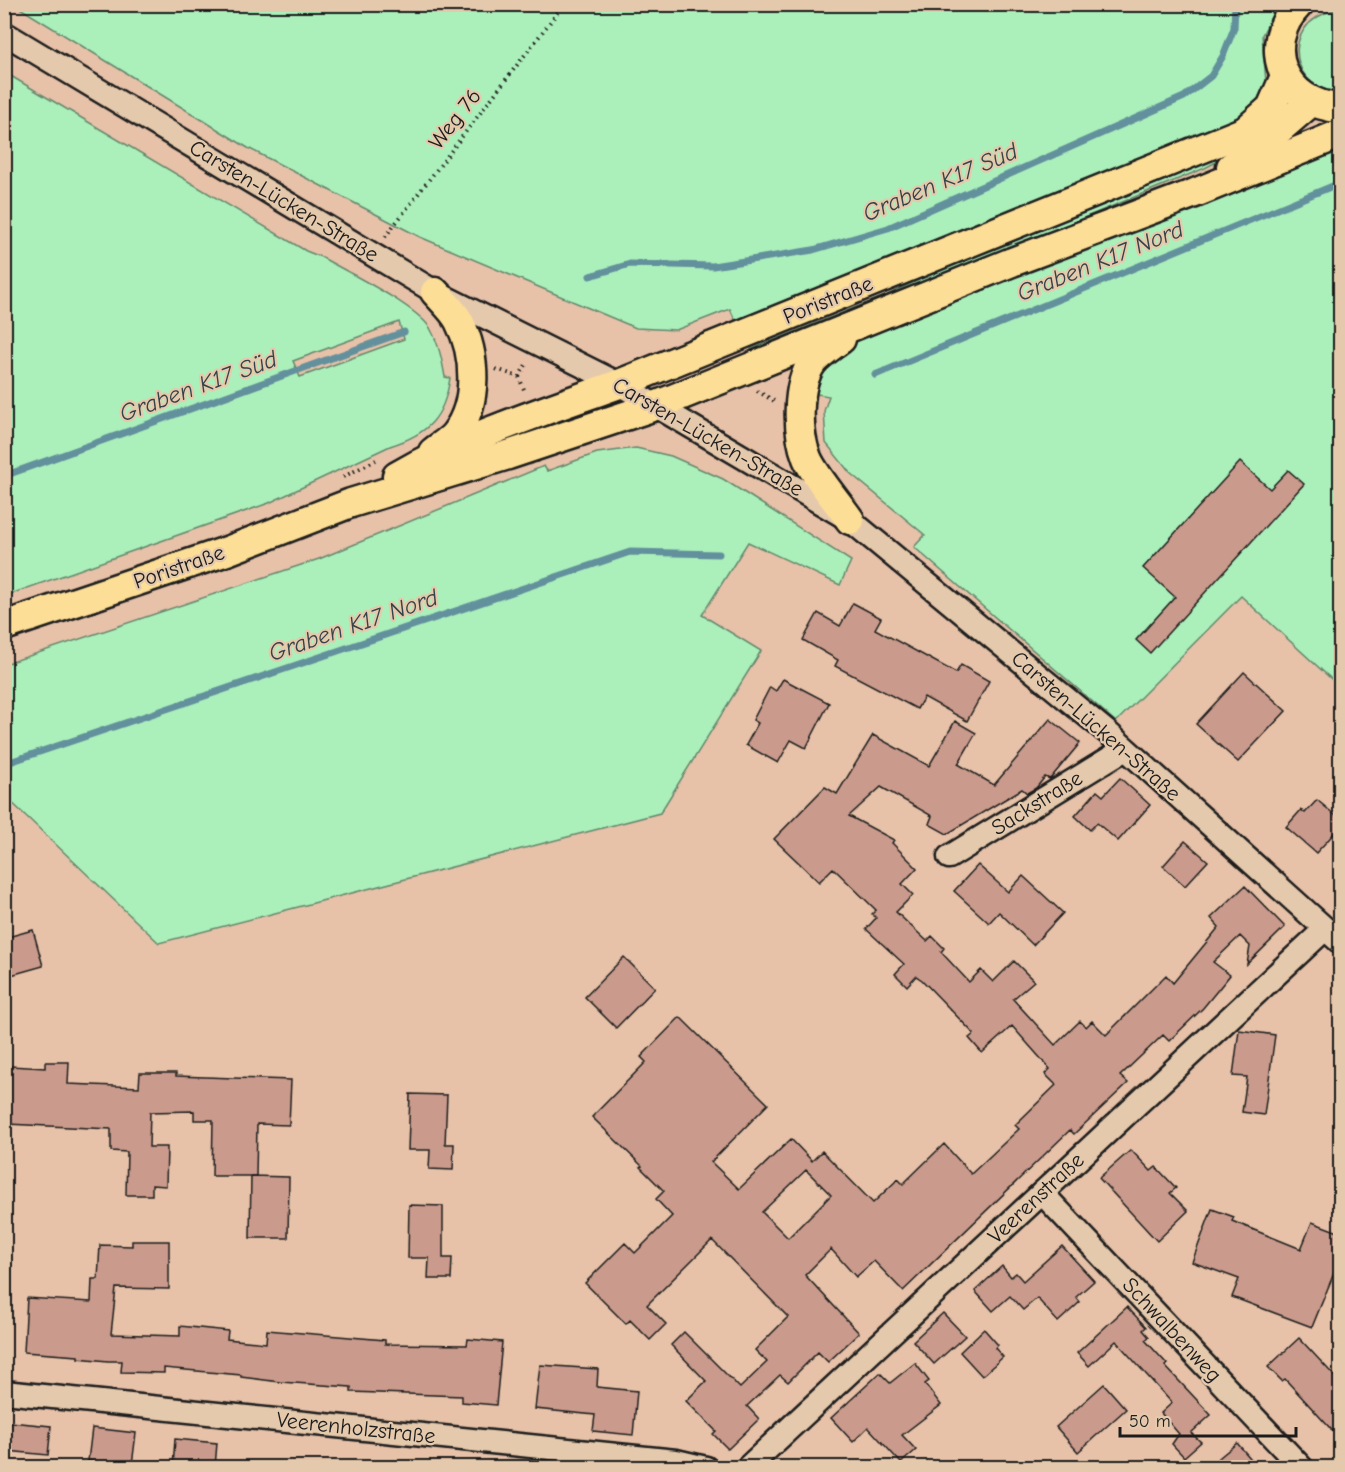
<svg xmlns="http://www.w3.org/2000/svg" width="1345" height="1472" font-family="'Comic Neue',sans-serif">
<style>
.green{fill:#abf0bb;stroke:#64866c;stroke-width:1.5;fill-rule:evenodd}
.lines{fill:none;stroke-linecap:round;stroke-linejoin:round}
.stream{stroke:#62909c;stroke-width:7}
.building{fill:#ca9b8c;stroke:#1c1c1c;stroke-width:1.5;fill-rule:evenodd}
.minor-casing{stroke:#1c1c1c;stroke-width:27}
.major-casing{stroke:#1c1c1c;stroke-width:33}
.path{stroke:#1c1c1c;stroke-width:4;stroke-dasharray:1.5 4.5;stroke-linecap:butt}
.minor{stroke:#e5c9ac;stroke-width:22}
.major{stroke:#fdde96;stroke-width:28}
.labels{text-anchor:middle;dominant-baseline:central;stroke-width:4.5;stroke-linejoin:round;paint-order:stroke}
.street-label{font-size:22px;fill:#1c1c1c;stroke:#e5c9ac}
.water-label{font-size:24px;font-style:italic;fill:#334347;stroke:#e5c9ac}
</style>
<rect width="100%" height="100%" fill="#e7c2a9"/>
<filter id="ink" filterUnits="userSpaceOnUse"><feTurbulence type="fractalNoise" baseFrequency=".0167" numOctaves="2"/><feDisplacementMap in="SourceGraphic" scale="12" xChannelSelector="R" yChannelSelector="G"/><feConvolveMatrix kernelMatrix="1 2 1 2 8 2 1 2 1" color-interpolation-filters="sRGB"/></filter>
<g filter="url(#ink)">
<g class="green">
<polygon points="15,5 1278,5 1262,35 1266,82 1257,103 1240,118 737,324 730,309 676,330 636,328 420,237 248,148"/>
<path d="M1335,10L1340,11V91C1294,95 1275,25 1335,10Z"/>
<path d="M4,72L306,251L321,257C347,272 415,305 430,328C439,344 442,360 445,377L450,378C444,418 428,434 390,446L269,503L5,596ZM399,322L404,339L300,377L293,361Z"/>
<polygon points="1340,141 1340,687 1241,596 1116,722 914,547 925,535 850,473 826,443 824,411 829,396 811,393 830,359 861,333"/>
<polygon points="1237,145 1238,150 1205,168 753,354 751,349 887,295 980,251"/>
<polygon points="636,448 671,456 723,479 851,561 840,585 748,542 702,615 761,651 660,813 159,943 5,796 5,664 319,559 544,466 547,471 597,453"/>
</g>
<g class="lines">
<g class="stream">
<polyline points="590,276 630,264 713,266 813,250 888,228 1184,97 1211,76 1223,56 1234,28 1235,4"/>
<polyline points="875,375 1340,183"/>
<polyline points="4,476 404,332"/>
<polyline points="4,764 630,552 719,554"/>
</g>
</g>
<g class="building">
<polygon points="1240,462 1270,489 1288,470 1304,484 1150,653 1136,640 1175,597 1143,568"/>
<polygon points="853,603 881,618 875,629 956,673 961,665 989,681 967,721 924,697 917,709 835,666 838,660 803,640 818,613 840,626"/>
<polygon points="1244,672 1286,711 1238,762 1196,724"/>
<polygon points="783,679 829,703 806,748 791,740 778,763 746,745 758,723 753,720 770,687 776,691"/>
<path d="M1050,719L1080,743L1050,779L1045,777L1036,788L1027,793L1022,789L947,834L929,824L932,816L881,787L849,816L894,840L892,843L917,868L902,884L913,895L896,912L927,941L932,936L944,948L941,952L969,982L981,970L993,982L1014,961L1034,981L1013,999L1055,1045L1080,1021L1086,1027L1092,1021L1106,1035L1166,975L1173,983L1219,927L1211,918L1245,886L1285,927L1247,964L1250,946L1240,936L1213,962L1230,975L1203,1008L1169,1041L1163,1035L1120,1076L1128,1083L1074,1134L1070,1130L903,1291L874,1261L856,1277L831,1249L805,1275L859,1333L828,1362L818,1352L788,1382L780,1375L747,1406L759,1419L728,1449L713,1434L716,1431L686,1401L706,1381L671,1345L684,1332L740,1388L767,1362L755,1350L788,1317L712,1240L647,1305L666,1324L650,1340L630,1320L626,1324L585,1283L625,1243L635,1253L672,1216L656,1199L664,1191L640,1167L642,1166L592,1117L646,1062L641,1057L680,1017L768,1104L711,1162L739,1189L791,1139L812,1161L822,1151L873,1203L898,1179L903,1184L944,1144L971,1174L1019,1129L1015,1125L1056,1085L1045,1074L1050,1069L1012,1026L982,1053L969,1038L974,1034L922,980L916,976L907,986L895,974L904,964L866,929L876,918L872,914L876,910L833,868L819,882L774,839L825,787L837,794L873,735L929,766L955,721L976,733L958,764L994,785ZM806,1170L831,1195L788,1238L762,1212Z"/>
<polygon points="1120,778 1150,805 1118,841 1097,823 1090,830 1075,816 1097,791 1103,796"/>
<polygon points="1317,800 1341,820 1341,826 1316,853 1286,827 1301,810 1305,813"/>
<polygon points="1185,841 1208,861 1185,886 1163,866"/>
<polygon points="978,865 1008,892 1023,876 1063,913 1033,945 999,912 989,923 954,891"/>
<polygon points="33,930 43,966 4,977 4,938"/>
<polygon points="624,957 655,988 616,1028 585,997"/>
<polygon points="1239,1030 1275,1035 1264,1115 1242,1112 1247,1077 1233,1076"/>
<polygon points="45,1062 69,1062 68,1084 139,1087 140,1073 176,1073 176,1076 291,1080 289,1125 257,1124 256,1176 212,1176 213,1120 194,1120 194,1111 150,1112 149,1147 167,1147 166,1186 152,1185 152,1195 126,1195 127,1152 111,1151 111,1129 7,1124 10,1066 45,1068"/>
<polygon points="410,1094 447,1095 445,1144 454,1144 453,1170 429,1169 430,1150 408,1150"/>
<polygon points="1131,1150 1151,1171 1156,1167 1176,1188 1170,1193 1188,1211 1157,1241 1099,1178"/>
<polygon points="251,1176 289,1177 288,1238 250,1238"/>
<polygon points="409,1205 443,1206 443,1258 452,1258 451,1279 428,1279 429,1258 408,1258"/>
<polygon points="1212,1209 1234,1217 1232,1221 1301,1249 1312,1222 1341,1233 1341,1256 1312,1327 1232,1297 1239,1279 1192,1262"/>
<polygon points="132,1241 169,1241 169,1289 116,1288 111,1334 180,1336 180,1326 228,1331 227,1339 266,1343 267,1330 385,1340 385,1344 467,1345 468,1339 502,1342 496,1405 462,1402 462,1396 351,1392 351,1387 280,1382 241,1377 241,1375 164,1368 164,1373 121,1372 122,1361 108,1361 78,1358 78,1356 24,1352 27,1298 91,1302 92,1279 98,1279 100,1245 132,1246"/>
<polygon points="1062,1246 1094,1281 1076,1297 1080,1302 1058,1322 1037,1298 1023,1310 1010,1296 993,1311 975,1291 1002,1266 1011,1277 1016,1273 1023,1281"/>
<polygon points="1127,1307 1146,1327 1143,1330 1149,1337 1145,1340 1167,1364 1165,1366 1211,1415 1191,1433 1201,1442 1184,1457 1172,1444 1179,1434 1161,1413 1172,1403 1116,1341 1089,1366 1077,1353"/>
<polygon points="943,1313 965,1336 934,1364 913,1341"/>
<polygon points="984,1329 998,1345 995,1348 1003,1357 982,1376 960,1352"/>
<polygon points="1299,1338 1341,1383 1341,1440 1285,1379 1282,1381 1268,1367"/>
<polygon points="915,1363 929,1381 925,1384 941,1405 902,1435 916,1450 901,1463 868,1427 853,1442 831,1418 880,1373 890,1383"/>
<polygon points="540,1365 598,1369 597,1387 637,1391 633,1435 593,1431 595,1415 535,1409"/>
<polygon points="1104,1384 1126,1409 1078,1452 1056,1427"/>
<polygon points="10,1422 51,1426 48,1455 7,1451"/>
<polygon points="92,1428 136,1433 132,1465 88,1461"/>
<polygon points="175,1439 217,1443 215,1467 173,1467"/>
<polygon points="1237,1443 1258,1467 1208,1467"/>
</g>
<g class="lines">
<defs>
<g id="minor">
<polyline points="4,33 435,292 619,384 850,520 1107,732 1340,942"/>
<polyline points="949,857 1125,749"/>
<polyline points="1042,1193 1302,1468"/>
<polyline points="4,1392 676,1461 706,1468"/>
<polyline points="747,1468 1325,929"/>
</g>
<g id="major">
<path d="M1299,4C1258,46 1284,105 1340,108"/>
<polyline points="1231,167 1262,144 1311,102"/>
<path d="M841,339C832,346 819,354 812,363C796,386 797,433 807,458C814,475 839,504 850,520"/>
<path d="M433,452C440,446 450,441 455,434C479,403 476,354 459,321C454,311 443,301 435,292"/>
<path d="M397,476C466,436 544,411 619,384L1245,131L1271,108L1285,76"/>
<polyline points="4,626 227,551 351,503 508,455 655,406 1012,262 1195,193 1340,134"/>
</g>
</defs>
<use href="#minor" class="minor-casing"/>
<use href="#major" class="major-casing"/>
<g class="path">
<polyline points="385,237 564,4"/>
<polyline points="496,369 519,377 525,392"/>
<polyline points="519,377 527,363"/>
<polyline points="757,391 776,402"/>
<polyline points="343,477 376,460"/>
</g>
<use href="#minor" class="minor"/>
<use href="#major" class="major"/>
</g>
</g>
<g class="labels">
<g class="street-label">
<text transform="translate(455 119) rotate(-52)">Weg 76</text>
<text transform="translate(284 201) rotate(31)">Carsten-Lücken-Straße</text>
<text transform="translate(828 300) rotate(-22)">Poristraße</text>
<text transform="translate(708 437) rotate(30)">Carsten-Lücken-Straße</text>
<text transform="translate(179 567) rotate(-19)">Poristraße</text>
<text transform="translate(1096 726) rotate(41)">Carsten-Lücken-Straße</text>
<text transform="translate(1037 803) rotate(-32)">Sackstraße</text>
<text transform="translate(1036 1198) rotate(-43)">Veerenstraße</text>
<text transform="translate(1172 1330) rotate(47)">Schwalbenweg</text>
<text transform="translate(356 1428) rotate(6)">Veerenholzstraße</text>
</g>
<g class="water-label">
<text transform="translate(940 182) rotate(-23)">Graben K17 Süd</text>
<text transform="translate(1100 261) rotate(-22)">Graben K17 Nord</text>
<text transform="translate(198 386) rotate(-20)">Graben K17 Süd</text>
<text transform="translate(353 625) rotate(-19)">Graben K17 Nord</text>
</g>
</g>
<rect width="1345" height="1472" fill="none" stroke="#e5c9ac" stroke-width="24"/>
<rect x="12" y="12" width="1321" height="1448" fill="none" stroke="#1c1c1c" stroke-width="2" filter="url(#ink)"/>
<path d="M1120 1427v9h176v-9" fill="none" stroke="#1c1c1c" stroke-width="3"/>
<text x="1129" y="1427" font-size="18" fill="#1c1c1c" stroke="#e5c9ac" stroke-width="4.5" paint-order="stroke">50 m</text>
</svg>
